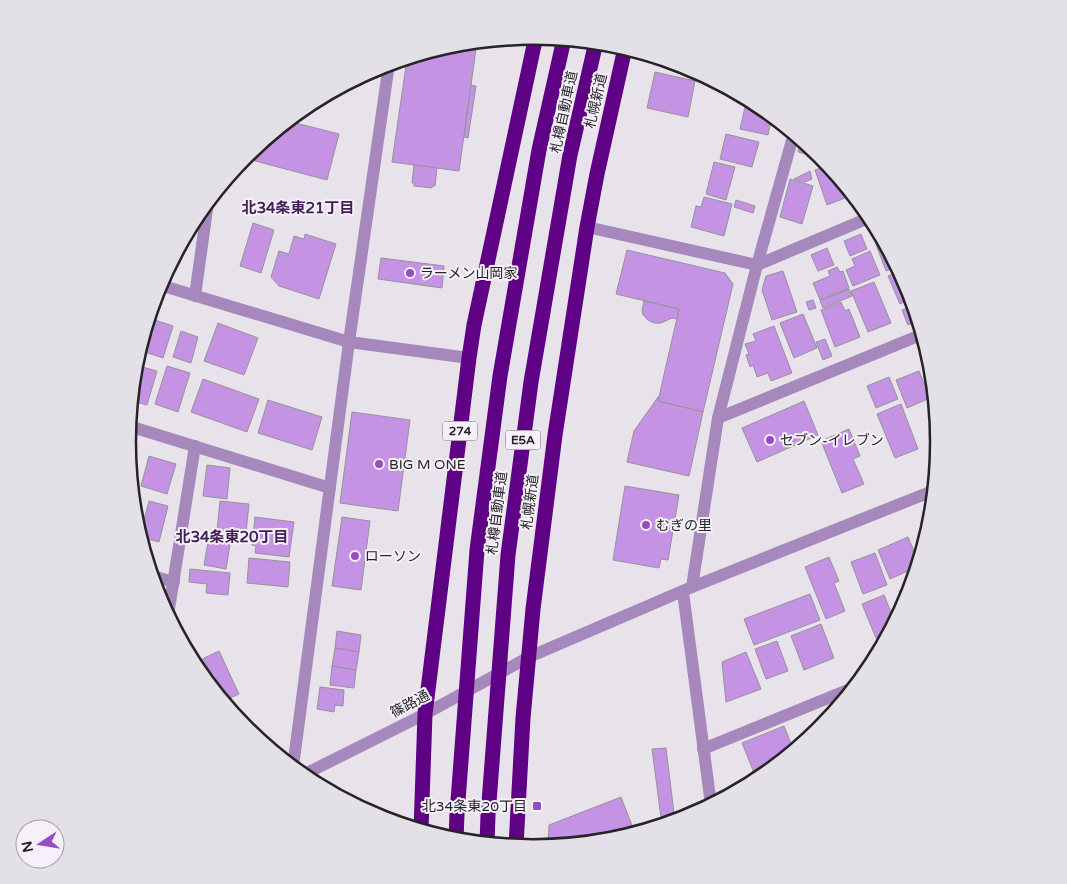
<svg xmlns="http://www.w3.org/2000/svg" width="1067" height="884" font-family="'Varela Round','Noto Sans JP',sans-serif">
<style>
.building{fill:#c493e4;stroke:#96929a}
.lines{fill:none;stroke-linecap:round;stroke-linejoin:round}
.minor{stroke:#a788bc;stroke-width:12}
.highway{stroke:#5e0184;stroke-width:15}
.poi-dot{fill:#954dc0;stroke:#f5f0f9;stroke-width:2}
.labels{text-anchor:middle;dominant-baseline:central;stroke-width:4;stroke-linejoin:round;paint-order:stroke}
.shield{fill:#f5f0f9;stroke:#646166;stroke-width:1}
.shield-label{font-size:12px;font-weight:bold;fill:#262427}
.street-label{font-size:14px;fill:#262427;stroke:#f5f0f9}
.poi-label{font-size:14px;fill:#262427;stroke:#f5f0f9;text-anchor:start}
.neighbourhood-label{font-size:15px;font-weight:bold;fill:#432057;stroke:#f5f0f9}
.rim{fill:none;stroke:#262427;stroke-width:2.5}
</style>
<rect width="100%" height="100%" fill="#e8e3eb"/>
<g class="building">
<polygon points="477,42 459,171 392,162 407,59 455,44"/>
<polygon points="655,72 695,81 688,117 647,108"/>
<polygon points="471,85 476,86 468,138 464,137"/>
<polygon points="747,98 759,105 772,116 768,135 740,129"/>
<polygon points="288,121 339,134 327,180 244,158"/>
<polygon points="726,134 759,142 752,167 720,159"/>
<polygon points="801,139 821,155 821,158 798,152"/>
<polygon points="714,162 735,167 726,200 706,194"/>
<polygon points="414,165 437,168 435,186 432,186 432,188 414,186 414,183 412,183"/>
<polygon points="829,165 853,195 827,205 815,170"/>
<polygon points="810,171 812,179 805,182 794,179"/>
<polygon points="790,179 813,186 802,224 780,217"/>
<polygon points="704,197 732,204 724,236 691,227 696,206 701,207"/>
<polygon points="736,200 755,206 753,213 734,207"/>
<polygon points="253,223 274,230 261,273 240,266"/>
<polygon points="305,234 336,244 319,299 279,286 271,277 279,251 289,254 294,236 304,239"/>
<polygon points="861,234 867,249 850,256 844,241"/>
<polygon points="881,236 898,266 886,271 874,239"/>
<polygon points="827,248 834,265 818,271 811,255"/>
<polygon points="627,250 725,273 733,284 703,412 658,401 679,309 616,294"/>
<polygon points="870,251 880,275 853,286 846,270 855,266 852,259"/>
<polygon points="381,258 444,266 442,288 378,279"/>
<polygon points="837,267 840,272 843,271 849,288 820,300 813,283 830,276 828,271"/>
<polygon points="783,271 797,312 772,320 762,290 766,276"/>
<polygon points="900,271 908,287 912,298 900,304 888,276"/>
<polygon points="874,282 891,323 868,332 851,291"/>
<polygon points="849,289 852,296 823,308 820,301"/>
<polygon points="813,300 816,308 809,310 806,302"/>
<polygon points="644,301 679,309 677,319 672,318 661,323 654,323 648,320 643,315 642,310"/>
<polygon points="841,302 845,311 849,309 860,337 835,347 821,310"/>
<polygon points="912,306 918,321 908,325 902,310"/>
<polygon points="803,314 817,348 794,358 780,323"/>
<polygon points="149,318 173,326 163,358 139,350"/>
<polygon points="218,323 258,338 244,375 204,361"/>
<polygon points="774,326 792,373 771,381 768,373 757,377 753,365 750,367 746,355 749,354 745,344 756,341 753,334"/>
<polygon points="181,331 198,337 191,363 173,357"/>
<polygon points="825,339 832,356 823,360 816,342"/>
<polygon points="932,364 934,393 924,367"/>
<polygon points="135,365 157,371 147,405 132,401"/>
<polygon points="167,366 190,373 178,412 155,404"/>
<polygon points="919,371 930,398 907,408 896,380"/>
<polygon points="889,377 898,399 876,408 867,386"/>
<polygon points="203,379 259,399 247,432 191,412"/>
<polygon points="658,397 659,397 658,401 703,412 689,476 627,462 634,431"/>
<polygon points="268,400 322,417 312,450 258,433"/>
<polygon points="804,401 818,435 757,462 742,428"/>
<polygon points="901,404 918,449 895,458 877,414"/>
<polygon points="352,412 410,420 398,511 340,503"/>
<polygon points="849,429 860,456 853,459 864,484 842,493 821,441"/>
<polygon points="149,456 176,464 167,494 141,486"/>
<polygon points="207,465 230,468 227,499 203,496"/>
<polygon points="625,486 679,495 668,560 661,559 659,568 613,560"/>
<polygon points="149,501 168,506 159,542 140,537 140,535"/>
<polygon points="220,501 249,504 246,533 217,530"/>
<polygon points="255,517 294,522 289,557 255,553 256,546 252,545"/>
<polygon points="342,517 370,521 361,590 332,586"/>
<polygon points="209,536 231,539 226,569 204,565"/>
<polygon points="908,537 919,562 917,567 890,579 878,550"/>
<polygon points="875,553 887,585 863,594 851,562"/>
<polygon points="829,557 839,581 834,583 845,611 826,619 805,567"/>
<polygon points="249,558 290,562 288,587 247,583"/>
<polygon points="190,569 230,573 228,595 206,593 207,584 189,582"/>
<polygon points="912,585 908,598 905,605 899,591"/>
<polygon points="810,594 820,620 754,645 744,619"/>
<polygon points="884,595 895,622 890,632 876,638 862,604"/>
<polygon points="821,624 834,658 804,670 791,636"/>
<polygon points="337,631 361,635 359,652 335,648"/>
<polygon points="777,641 788,671 766,679 755,649"/>
<polygon points="335,648 359,652 356,670 332,666"/>
<polygon points="219,651 239,694 228,699 226,704 196,667 191,658 193,657 196,662"/>
<polygon points="746,652 761,689 726,702 722,662"/>
<polygon points="332,666 356,670 354,688 330,685"/>
<polygon points="320,687 344,690 343,706 335,705 334,712 317,709"/>
<polygon points="784,726 794,751 757,780 742,743"/>
<polygon points="666,748 675,821 662,825 652,749"/>
<polygon points="621,797 635,833 612,840 548,846 549,825"/>
</g>
<g class="lines">
<g class="minor">
<polyline points="587,227 757,265 871,217"/>
<polyline points="160,285 349,342 469,358"/>
<polyline points="195,296 208,202"/>
<polyline points="718,418 923,334"/>
<polyline points="129,426 330,488"/>
<polyline points="152,576 174,582"/>
<polyline points="692,587 718,418 757,265 794,133"/>
<polyline points="683,592 711,805"/>
<polyline points="168,615 195,446"/>
<polyline points="703,749 855,687"/>
<polyline points="293,767 349,342 389,64"/>
<polyline points="303,775 425,714 529,657 692,587 935,490"/>
</g>
<g class="highway">
<polyline points="421,830 425,714 469,358 474,325 536,36"/>
<polyline points="456,840 457,814 477,550 500,376 539,150 564,39"/>
<polyline points="487,843 488,815 508,555 531,382 570,155 596,42"/>
<polyline points="516,846 523,718 533,609 555,435 587,227 597,174 625,48"/>
</g>
</g>
<g class="poi-dot">
<circle cx="410" cy="273" r="5"/>
<circle cx="770" cy="440" r="5"/>
<circle cx="379" cy="464" r="5"/>
<circle cx="646" cy="525" r="5"/>
<circle cx="355" cy="556" r="5"/>
<rect x="532" y="801" width="10" height="10" rx="2.5"/>
</g>
<g class="labels">
<g class="shield">
<rect x="442.5" y="421.5" width="35" height="19" rx="4"/>
<rect x="505.5" y="430.5" width="35" height="19" rx="4"/>
</g>
<g class="shield-label">
<text x="460" y="431">274</text>
<text x="523" y="440">E5A</text>
</g>
<g class="street-label">
<text transform="translate(596 101) rotate(-77)">札幌新道</text>
<text transform="translate(564 112) rotate(-78)">札樽自動車道</text>
<text transform="translate(530 502) rotate(-83)">札幌新道</text>
<text transform="translate(497 513) rotate(-83)">札樽自動車道</text>
<text transform="translate(410 704) rotate(-28)">篠路通</text>
</g>
<g class="poi-label">
<text x="420" y="273">ラーメン山岡家</text>
<text x="780" y="440">セブン-イレブン</text>
<text x="389" y="464">BIG M ONE</text>
<text x="656" y="525">むぎの里</text>
<text x="365" y="556">ローソン</text>
<text x="527" y="806" text-anchor="end">北34条東20丁目</text>
</g>
<g class="neighbourhood-label">
<text x="298" y="208">北34条東21丁目</text>
<text x="232" y="537">北34条東20丁目</text>
</g>
</g>
<path d="M0 0H1067V884H0ZM136 442a397 397 0 1 1 794 0a397 397 0 1 1-794 0Z" fill="#e4e0e8" fill-rule="evenodd"/>
<path class="rim" d="M136 442a397 397 0 1 1 794 0a397 397 0 1 1-794 0Z"/>
<g transform="translate(40 844) rotate(258)"><circle r="24" fill="#f5f0f9" stroke="#a29ea5"/>
<path d="M0-4L9 19L0 12L-9 19Z" fill="#954dc0"/>
<text y="-8" font-size="14" font-weight="bold" text-anchor="middle" fill="#262427">N</text>
</g>
</svg>
